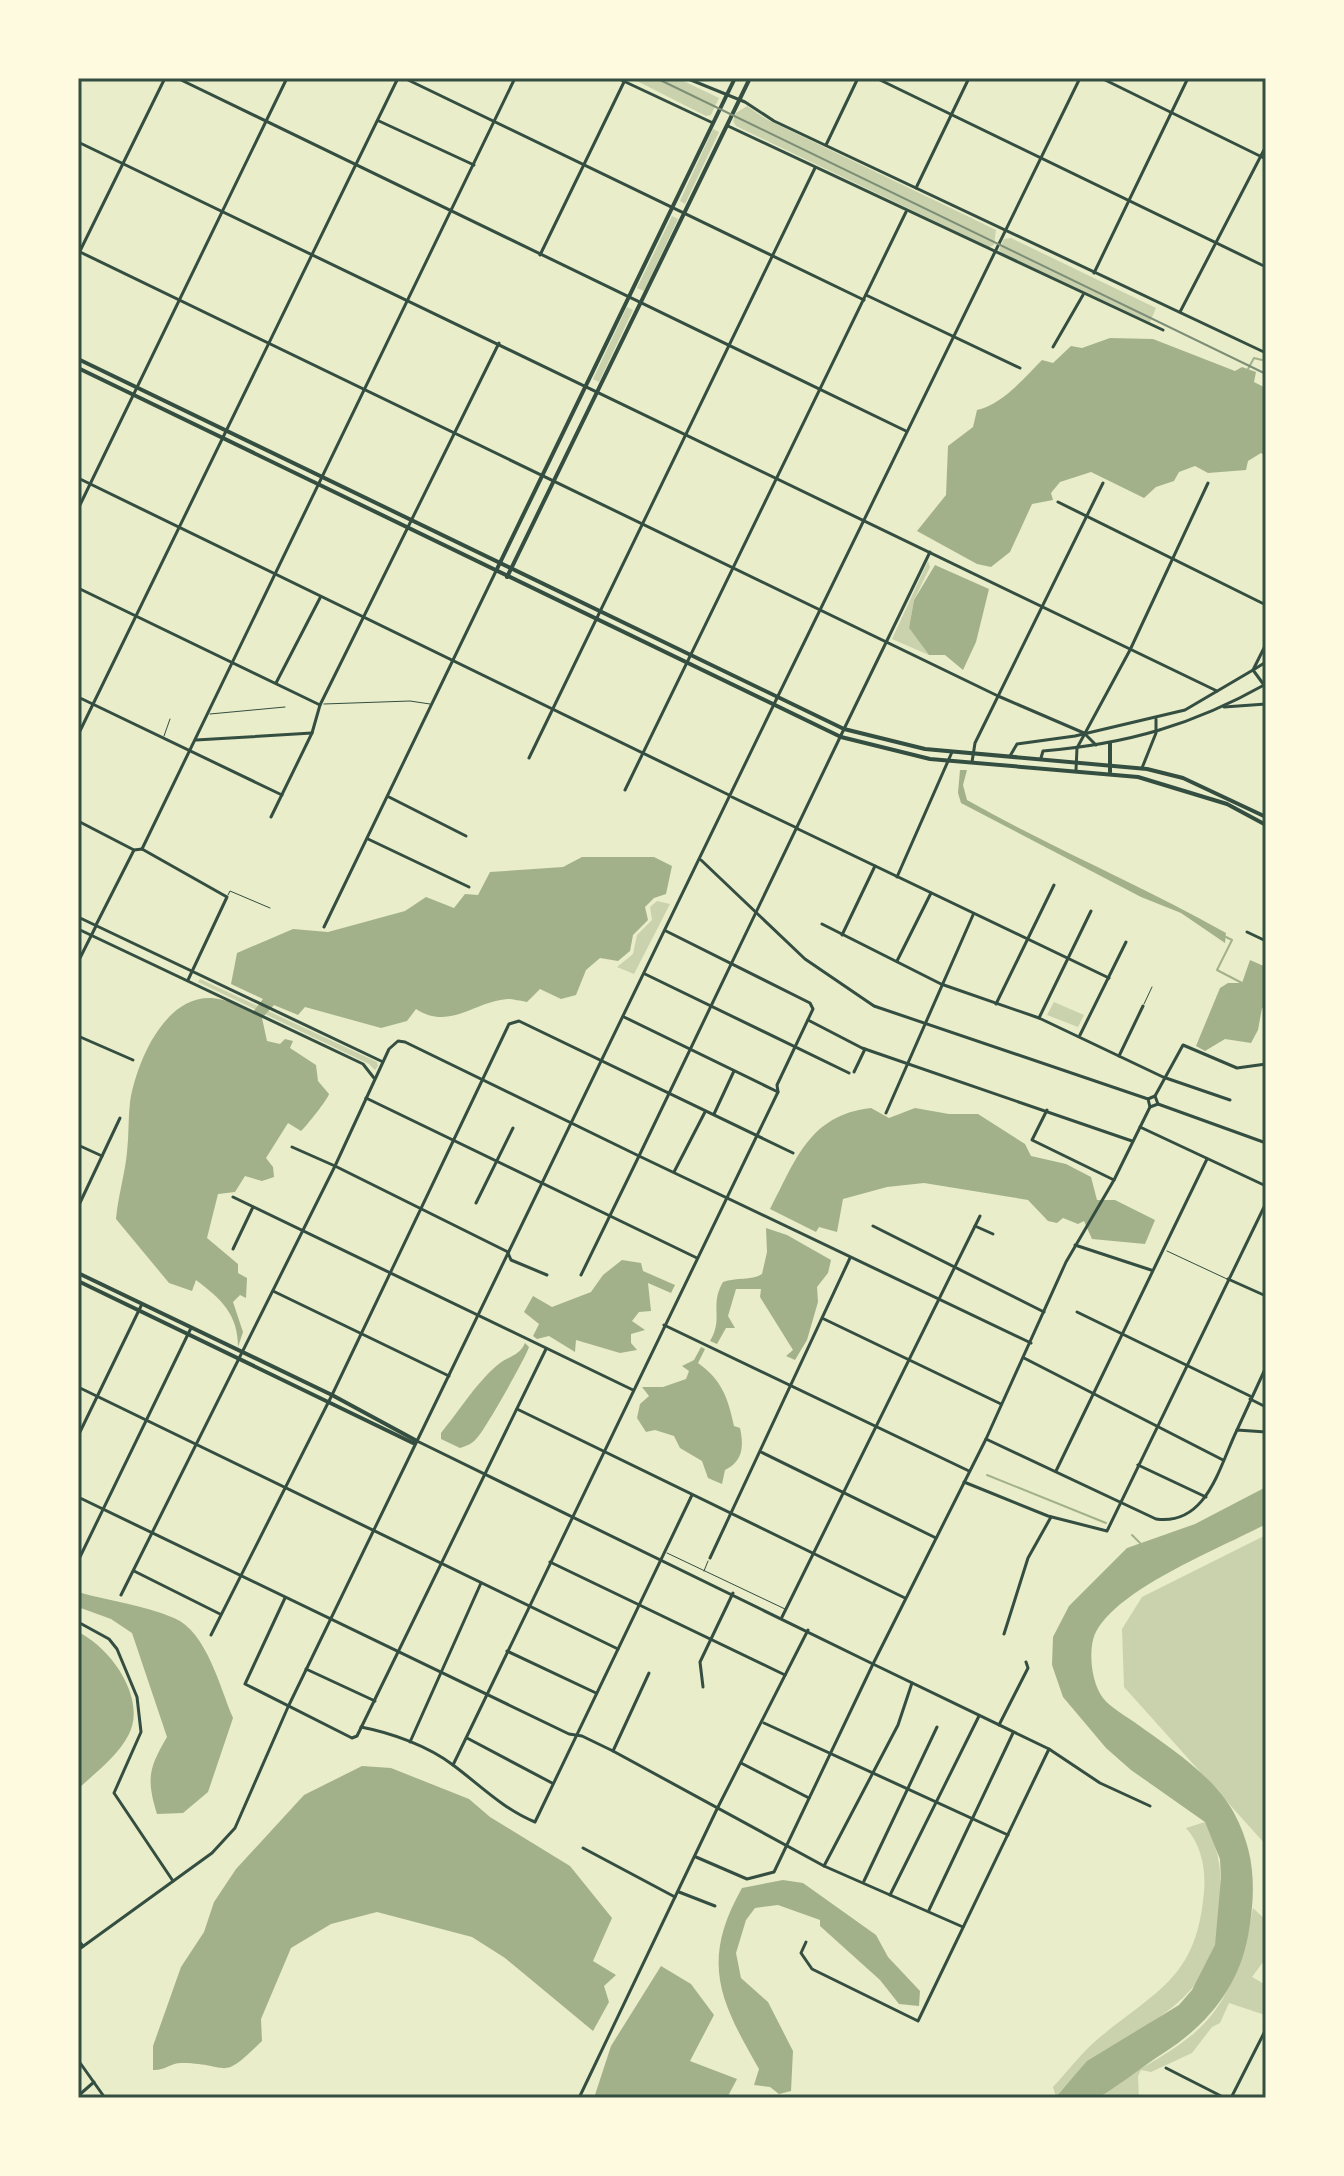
<svg xmlns="http://www.w3.org/2000/svg" width="1344" height="2176" font-family="'Open Sans',sans-serif">
<style>
.green{fill:#cad2ad}
.water{fill:#a3b18a}
.lines{fill:none;stroke-linecap:round;stroke-linejoin:round}
.stream{stroke:#a3b18a;stroke-width:2}
.service{stroke:#344e41;stroke-width:1}
.minor{stroke:#344e41;stroke-width:3}
.tertiary{stroke:#344e41;stroke-width:3}
.secondary{stroke:#344e41;stroke-width:4}
.primary{stroke:#344e41;stroke-width:4}
.rail{stroke:#7c8e77;stroke-width:2}
.neatline{fill:none;stroke:#344e41;stroke-width:3}
</style>
<rect width="100%" height="100%" fill="#e9edc9"/>
<g class="green">
<polygon points="631,78 677,78 719,98 711,115 706,116"/>
<polygon points="747,106 766,119 996,230 994,245 989,247 736,126 733,121 736,113"/>
<polygon points="713,129 719,132 685,204 680,201"/>
<polygon points="672,216 678,219 644,291 637,288"/>
<polygon points="1011,238 1156,308 1150,322 1004,255 999,250 1004,239"/>
<polygon points="627,307 633,310 599,382 593,379"/>
<polygon points="928,561 930,567 914,600 909,628 929,655 892,639"/>
<polygon points="657,901 670,904 634,974 617,967 633,954 637,935 652,920 650,907"/>
<polygon points="200,979 377,1062 378,1066 375,1070 369,1064 198,982"/>
<polygon points="1054,1002 1084,1015 1078,1027 1047,1015"/>
<polygon points="1266,1535 1266,1845 1124,1687 1122,1629 1142,1597"/>
<path d="M1205,1822C1220,1849 1222,1876 1221,1906C1217,2024 1115,2021 1056,2097L1053,2087C1068,2071 1082,2052 1099,2038C1160,1988 1197,1977 1204,1891C1206,1869 1201,1844 1186,1828Z"/>
<path d="M1253,1908L1266,1920V1958L1252,1977L1266,1985L1265,2015L1229,2003L1220,2023L1212,2027L1192,2053L1151,2072L1141,2070L1138,2076L1139,2098H1098C1127,2073 1163,2059 1192,2035C1231,2003 1244,1955 1253,1908Z"/>
</g>
<g class="water">
<path d="M1110,338L1153,339L1235,371L1242,367L1256,372L1254,382L1266,388V456L1261,453L1248,461L1246,470L1208,473L1195,466L1179,472L1174,481L1156,487L1144,498L1091,472L1060,482L1051,493L1053,500L1032,504L1010,552L991,567L977,564L917,531L946,495L948,446L973,427L977,410C1003,404 1024,378 1042,360L1053,363L1071,346L1082,348Z"/>
<polygon points="935,565 989,589 976,642 963,670 945,655 929,655 909,628 914,600"/>
<path d="M960,770H967L963,785L967,800C1052,848 1141,885 1226,933L1225,943L1181,913L1141,897L961,803L958,793Z"/>
<path d="M582,857H654L672,866L666,894L654,898L645,907L648,920L633,935L630,951L618,961L600,958L586,970L576,995L561,999L540,989L527,1002C521,1001 513,999 508,999C475,1001 449,1031 416,1009L407,1021L381,1028L305,1007L298,1015L274,1005L262,1018L267,1041L280,1044L285,1039L293,1041L290,1048L316,1065L318,1081L329,1094C328,1099 305,1128 301,1131L288,1123L266,1158L273,1167L274,1177L262,1181L245,1176L235,1192L218,1194L207,1238L238,1264V1273L247,1278L246,1298L240,1295L233,1302L243,1332L238,1347C238,1314 221,1299 196,1280L192,1291L169,1283L116,1219C118,1196 125,1174 127,1152C129,1135 128,1119 130,1102C136,1064 164,995 212,998C226,999 239,1006 252,1013L263,999L231,984L237,953L293,929L328,932L405,911L426,897L454,908L465,894L478,895L490,872L563,867Z"/>
<polygon points="1250,960 1266,967 1266,1006 1262,1008 1258,1030 1251,1043 1225,1039 1205,1051 1196,1046 1220,988 1228,983 1242,983"/>
<path d="M871,1108L889,1118L915,1108L949,1114H978L1025,1144L1031,1156L1066,1164L1091,1177L1097,1200H1115L1155,1220L1145,1244L1092,1239L1084,1221L1078,1224L1063,1218L1057,1223L1048,1221L1028,1200L924,1183L887,1187L843,1199L837,1232L819,1227L816,1232L770,1209C796,1160 809,1115 871,1108Z"/>
<path d="M766,1228L787,1235L831,1260L828,1273L817,1287L818,1302L807,1340L795,1360L786,1356L793,1350L760,1297L761,1289H736L728,1316L735,1328H726L717,1344L710,1341C724,1318 709,1306 723,1282C736,1277 751,1281 762,1274L767,1252Z"/>
<polygon points="622,1260 641,1263 643,1271 675,1285 671,1293 648,1283 651,1311 639,1312 632,1321 645,1330 631,1334 631,1343 637,1350 620,1353 576,1340 575,1352 549,1336 537,1339 533,1336 539,1324 524,1312 533,1296 552,1307 591,1292 603,1275"/>
<path d="M525,1343L529,1347C526,1357 484,1432 476,1439C472,1444 466,1446 460,1448L441,1439V1433C460,1410 478,1380 500,1363C510,1356 520,1355 525,1343Z"/>
<path d="M701,1347L705,1349L698,1363C722,1380 728,1398 734,1426L740,1428C744,1447 743,1461 725,1470L722,1484L708,1478L702,1461L680,1448L674,1436L655,1430L646,1432L637,1418L640,1404L649,1396L642,1387H663L686,1379L689,1371L682,1366L694,1360Z"/>
<path d="M1266,1487V1524C1224,1547 1106,1592 1093,1640C1089,1657 1092,1683 1103,1698C1111,1708 1126,1716 1137,1724C1170,1748 1214,1776 1234,1813C1256,1854 1256,1892 1248,1936C1238,1989 1206,2026 1162,2054C1149,2062 1106,2095 1097,2098C1085,2101 1067,2098 1055,2098L1087,2061L1179,2005L1192,1990L1215,1945L1221,1878L1220,1859L1205,1822L1131,1770L1106,1748L1063,1697L1052,1665L1053,1637L1069,1606L1127,1548L1195,1524Z"/>
<path d="M78,1592C109,1601 144,1605 174,1618C207,1632 220,1688 233,1718L208,1792L183,1813L157,1814C146,1778 149,1768 167,1737L132,1633L111,1619L78,1607Z"/>
<path d="M78,1632C110,1647 147,1698 129,1734C119,1755 95,1773 78,1789Z"/>
<path d="M362,1766L391,1768L469,1799L490,1817L570,1866L612,1918L593,1961L616,1975L604,1986L609,2002L593,2031L505,1958L472,1937L377,1912L331,1924L291,1948L261,2019L262,2041C219,2083 233,2064 183,2063C172,2062 164,2071 153,2070V2046L181,1967L204,1932L214,1902L236,1869L304,1795Z"/>
<path d="M783,1880L803,1883L876,1935L888,1957L920,1991L919,2006L899,2004L880,1980L820,1926V1920L778,1905L755,1908L746,1920L736,1953L741,1978L768,2002L793,2051L791,2091L779,2094L770,2087L754,2085L759,2069C720,2001 700,1962 742,1888Z"/>
<polygon points="661,1966 691,1984 714,2015 690,2061 737,2079 727,2098 594,2098 611,2046"/>
</g>
<g class="lines">
<g class="stream">
<polyline points="1248,369 1254,358 1262,360"/>
<polyline points="1226,937 1232,940 1217,970 1242,983"/>
<polyline points="987,1475 1106,1523"/>
<polyline points="1132,1535 1140,1543"/>
</g>
<g class="service">
<polyline points="324,704 410,701 430,704"/>
<polyline points="210,714 285,707"/>
<polyline points="164,736 170,719"/>
<polyline points="228,895 230,891 270,908"/>
<polyline points="1144,1004 1152,987"/>
<polyline points="1167,1251 1227,1279"/>
<polyline points="667,1553 785,1609"/>
<polyline points="704,1571 708,1561"/>
</g>
<g class="minor">
<polyline points="177,78 906,431"/>
<polyline points="404,78 864,300"/>
<polyline points="686,78 745,102 774,121 1266,353"/>
<polyline points="876,78 1266,267"/>
<polyline points="1101,78 1266,159"/>
<polyline points="379,121 474,165"/>
<polyline points="728,126 1163,330"/>
<polyline points="78,142 1217,691"/>
<polyline points="826,145 858,78"/>
<polyline points="916,188 969,78"/>
<polyline points="78,251 998,696 1084,733 1096,745"/>
<polyline points="540,255 624,82"/>
<polyline points="1094,273 1188,78"/>
<polyline points="866,295 1020,368"/>
<polyline points="1180,312 1266,146"/>
<polyline points="1053,347 1083,295"/>
<polyline points="78,478 729,795"/>
<polyline points="1058,502 1266,605"/>
<polyline points="78,509 287,78"/>
<polyline points="78,588 320,705"/>
<polyline points="276,683 320,598"/>
<polyline points="1264,685 1253,670 1266,662"/>
<polyline points="78,697 282,795"/>
<polyline points="777,698 1080,78"/>
<polyline points="1224,707 1266,704"/>
<polyline points="844,729 930,552"/>
<polyline points="78,735 398,78"/>
<polyline points="196,740 312,733"/>
<polyline points="1010,756 1017,744 1075,736 1185,710 1253,670 1266,644"/>
<polyline points="529,758 815,168"/>
<path d="M1041,758L1043,751C1127,744 1193,725 1266,684"/>
<polyline points="972,762 975,743 1103,483"/>
<polyline points="1142,768 1156,733 1156,719"/>
<polyline points="1076,770 1077,748 1130,650 1208,483"/>
<polyline points="625,790 906,212"/>
<polyline points="389,797 466,836"/>
<polyline points="271,817 312,733 320,705 499,343"/>
<polyline points="78,821 134,850 142,849 227,897 188,980"/>
<polyline points="798,829 1109,978"/>
<polyline points="368,839 469,887"/>
<polyline points="142,849 515,78"/>
<polyline points="701,860 805,959 874,1006 1148,1099 1155,1096 1158,1104 1150,1107 1148,1099"/>
<polyline points="897,877 952,752"/>
<polyline points="822,924 941,984 1039,1018 1163,1077 1230,1100"/>
<polyline points="96,925 134,850"/>
<polyline points="324,927 496,571"/>
<polyline points="1247,932 1266,941"/>
<polyline points="842,935 875,866"/>
<polyline points="897,961 931,893"/>
<polyline points="645,974 849,1073"/>
<polyline points="996,1004 1054,885"/>
<polyline points="624,1017 778,1092"/>
<polyline points="1039,1018 1091,911"/>
<polyline points="808,1020 862,1048 1132,1141"/>
<polyline points="1080,1035 1126,942"/>
<polyline points="78,1036 133,1060"/>
<polyline points="1119,1056 1143,1006"/>
<polyline points="854,1072 865,1049"/>
<polyline points="1155,1096 1183,1045 1237,1068 1266,1064"/>
<polyline points="366,1098 697,1258"/>
<polyline points="1158,1104 1266,1143"/>
<polyline points="1047,1110 1032,1140 1114,1180"/>
<polyline points="886,1113 973,915"/>
<polyline points="714,1114 734,1071"/>
<polyline points="1140,1127 1266,1186"/>
<polyline points="78,1145 102,1156"/>
<polyline points="674,1172 705,1112"/>
<polyline points="233,1197 633,1390"/>
<polyline points="476,1203 513,1128"/>
<polyline points="78,1207 120,1118"/>
<polyline points="873,1226 1044,1312"/>
<polyline points="975,1226 993,1234"/>
<polyline points="1075,1245 1151,1270"/>
<polyline points="233,1249 253,1207"/>
<polyline points="508,1253 511,1260 547,1275"/>
<polyline points="581,1275 639,1156 1031,1343"/>
<polyline points="1228,1279 1266,1296"/>
<polyline points="273,1291 449,1376"/>
<polyline points="1077,1312 1250,1396"/>
<polyline points="824,1319 1001,1404"/>
<polyline points="664,1325 969,1471"/>
<polyline points="1024,1358 1223,1460"/>
<polyline points="78,1387 618,1649"/>
<polyline points="1250,1399 1266,1407"/>
<polyline points="517,1409 905,1598"/>
<polyline points="1237,1430 1266,1367"/>
<polyline points="78,1436 142,1304"/>
<polyline points="986,1439 1066,1262 1114,1180 1150,1107"/>
<polyline points="761,1452 936,1538"/>
<polyline points="1138,1465 1206,1497"/>
<polyline points="1056,1471 1207,1159"/>
<polyline points="964,1482 1048,1516 1107,1531 1266,1203"/>
<polyline points="78,1497 569,1734 582,1736 613,1751 824,1866 963,1927"/>
<polyline points="710,1558 850,1258"/>
<polyline points="78,1561 191,1328"/>
<polyline points="550,1562 785,1675"/>
<polyline points="134,1571 220,1614"/>
<polyline points="121,1595 335,1166 292,1147"/>
<polyline points="285,1598 245,1684 352,1738 357,1736 546,1349"/>
<polyline points="782,1617 980,1216"/>
<polyline points="78,1622 109,1639 117,1649 137,1697 141,1732 114,1793 173,1881"/>
<polyline points="1004,1634 1028,1558 1051,1517"/>
<polyline points="211,1635 332,1395 509,1024 519,1021 793,1153"/>
<polyline points="507,1651 596,1693"/>
<polyline points="306,1669 375,1701"/>
<polyline points="703,1687 700,1662 733,1593"/>
<polyline points="764,1723 1008,1835"/>
<polyline points="999,1725 1028,1668 1026,1662"/>
<path d="M361,1727C392,1733 428,1746 453,1765C480,1785 503,1809 535,1822L692,1495"/>
<polyline points="467,1738 552,1783"/>
<polyline points="410,1742 481,1583"/>
<polyline points="613,1751 649,1673"/>
<polyline points="741,1763 809,1798"/>
<polyline points="453,1765 778,1092 777,1085 813,1009 810,1003 666,931"/>
<polyline points="583,1848 675,1897"/>
<polyline points="696,1857 747,1879 774,1872 873,1664 1049,1749 1100,1783 1150,1806"/>
<polyline points="824,1866 898,1725 912,1683"/>
<polyline points="864,1881 937,1727"/>
<polyline points="679,1892 715,1906"/>
<polyline points="890,1895 979,1716"/>
<polyline points="929,1910 1013,1733"/>
<polyline points="78,1940 83,1946"/>
<polyline points="806,1942 801,1953 812,1969 918,2021 1049,1749"/>
<polyline points="78,1950 212,1853 235,1828 288,1707 417,1441"/>
<polyline points="78,2060 105,2098"/>
<polyline points="1166,2068 1225,2098"/>
<polyline points="78,2096 94,2082"/>
<polyline points="403,2098 407,2098"/>
<polyline points="579,2098 717,1809 808,1630"/>
<polyline points="1231,2098 1266,2029"/>
</g>
<g class="tertiary">
<polyline points="617,78 713,123"/>
<polyline points="78,255 165,78"/>
<path d="M777,698L417,1441L873,1664L986,1439L1156,1519C1207,1526 1219,1467 1237,1430L1266,1432"/>
<polyline points="732,797 797,828"/>
<polyline points="78,917 381,1061"/>
<polyline points="78,929 363,1064 374,1078"/>
<polyline points="78,962 96,926"/>
<polyline points="508,1252 335,1166 389,1049 398,1041 405,1042 639,1156 844,729"/>
</g>
<g class="secondary">
<polyline points="496,571 735,78"/>
<polyline points="507,577 750,78"/>
<polyline points="78,1273 332,1395 417,1441"/>
<polyline points="78,1281 413,1443 417,1441"/>
</g>
<g class="primary">
<polyline points="78,359 844,729 925,749 1147,769 1183,778 1266,817"/>
<polyline points="78,368 841,737 930,759 1138,777 1227,804 1266,825"/>
<polyline points="1110,743 1110,772"/>
</g>
<polyline class="rail" points="656,78 1266,374"/>
</g>
<rect width="1344" height="2176" fill="none" stroke="#fefae0" stroke-width="160"/>
<rect x="80" y="80" width="1184" height="2016" class="neatline"/>
</svg>
